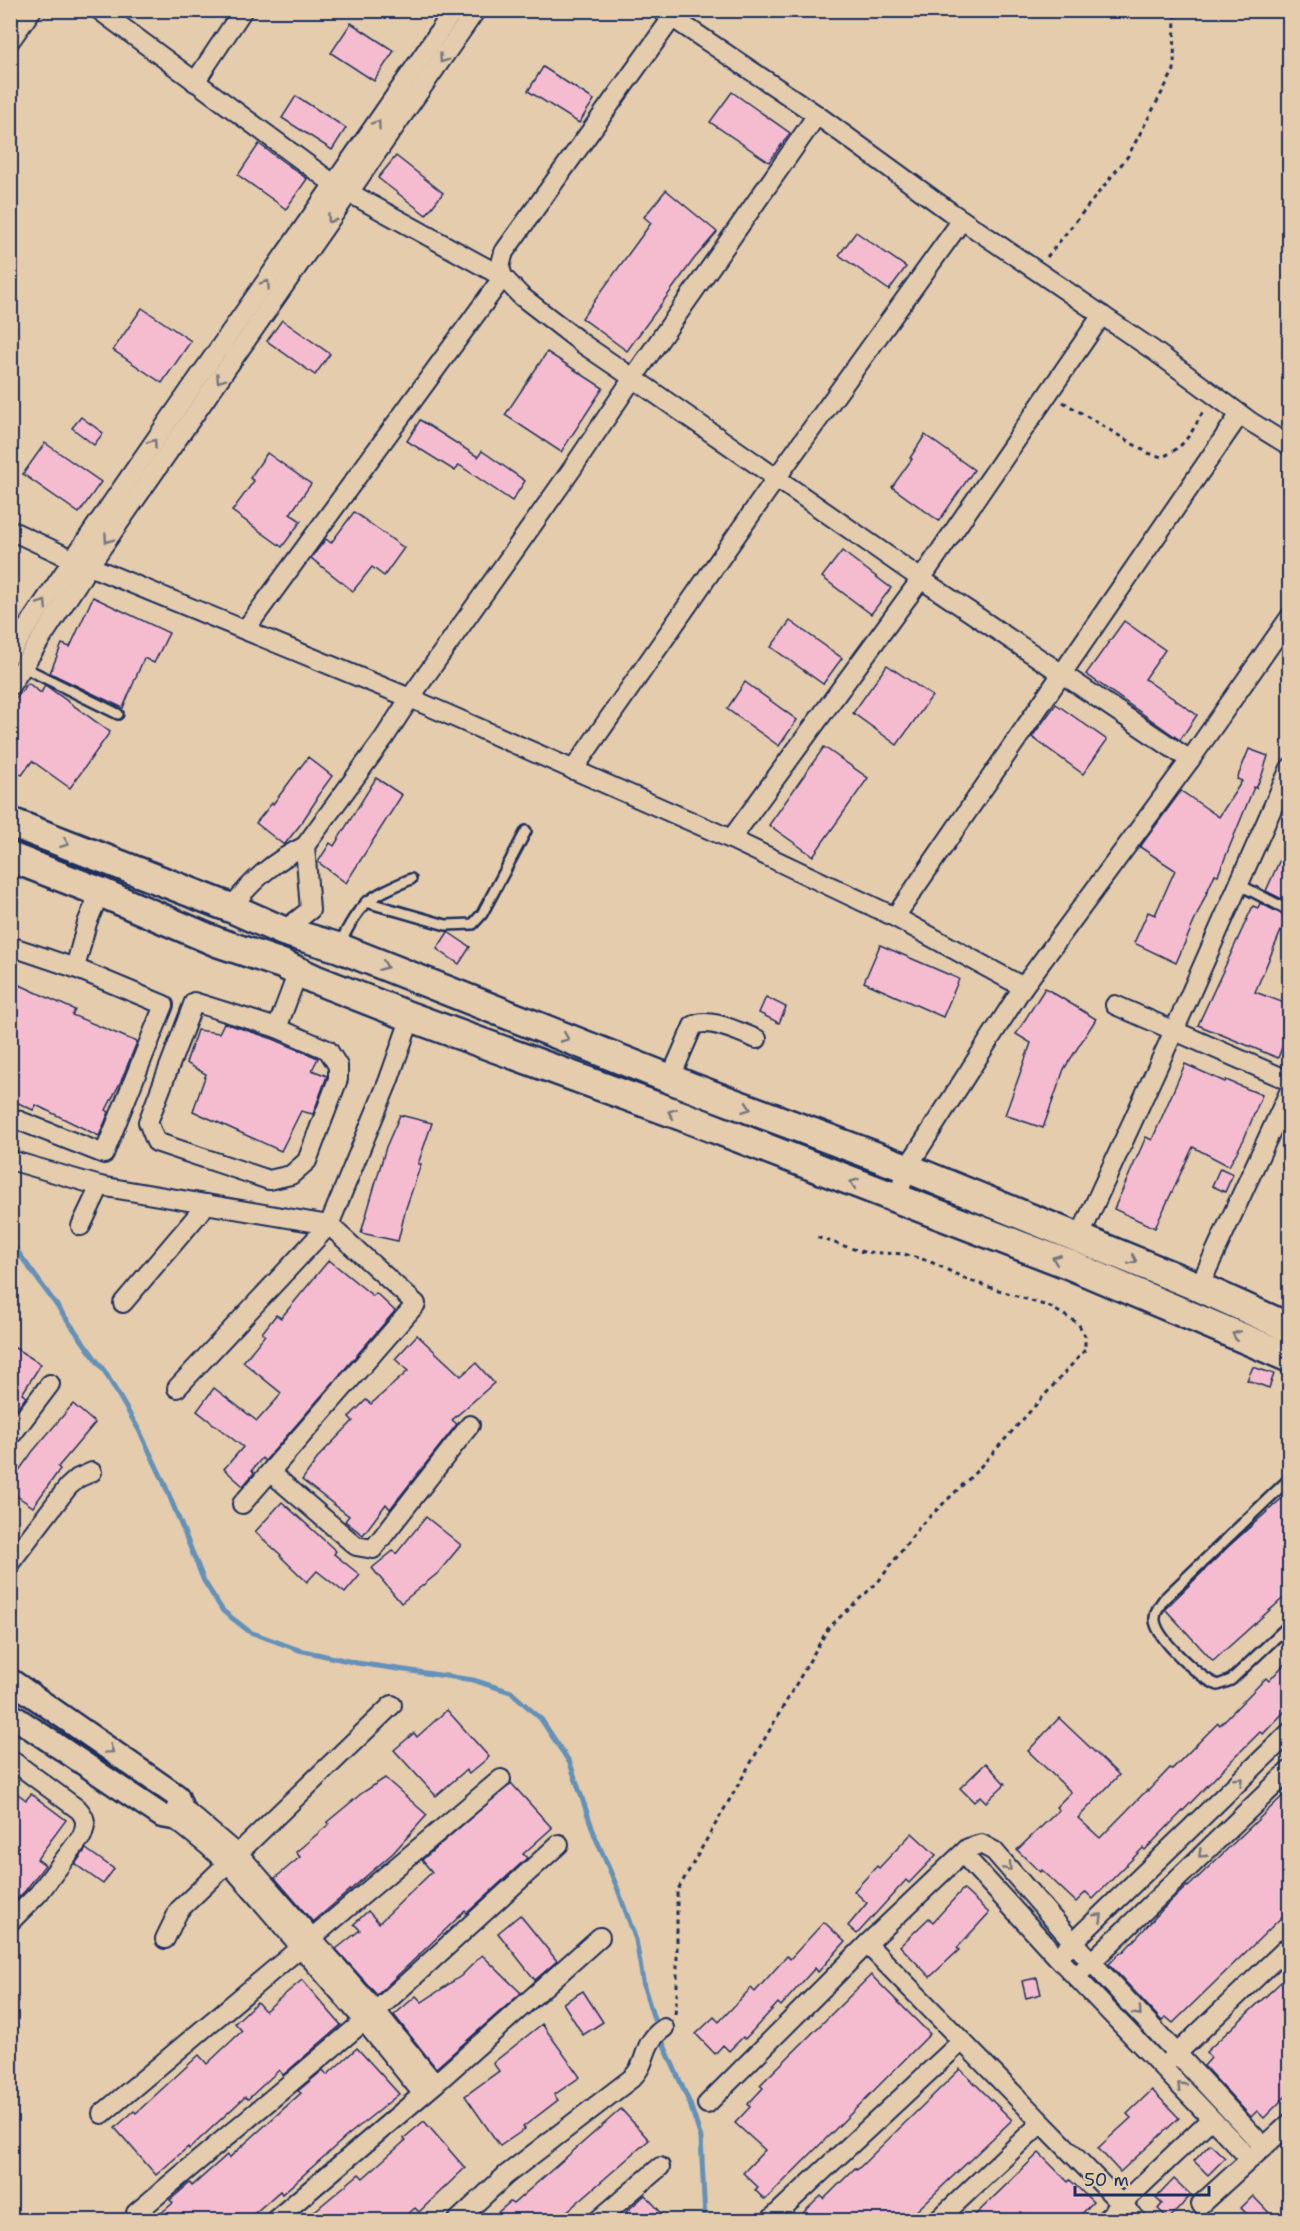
<svg xmlns="http://www.w3.org/2000/svg" width="1300" height="2231" font-family="'Shantell Sans',sans-serif">
<style>
.lines{fill:none;stroke-linecap:round;stroke-linejoin:round}
.stream{stroke:#6491b9;stroke-width:5}
.building{fill:#f5bcd0;stroke:#1b2f5e;stroke-width:1.5}
.service-casing{stroke:#1b2f5e;stroke-width:14}
.minor-casing{stroke:#1b2f5e;stroke-width:22}
.tertiary-casing{stroke:#1b2f5e;stroke-width:27}
.primary-casing{stroke:#1b2f5e;stroke-width:33}
.path{stroke:#1b2f5e;stroke-width:3;stroke-dasharray:4.5 4.5;stroke-linecap:butt}
.service{stroke:#e4ccac;stroke-width:9}
.minor{stroke:#e4ccac;stroke-width:18}
.tertiary{stroke:#e4ccac;stroke-width:22}
.primary{stroke:#e4ccac;stroke-width:28}
.oneway{stroke:#757681}
</style>
<rect width="100%" height="100%" fill="#e4ccac"/>
<filter id="ink" filterUnits="userSpaceOnUse"><feTurbulence type="fractalNoise" baseFrequency=".0167" numOctaves="2"/><feDisplacementMap in="SourceGraphic" scale="12" xChannelSelector="R" yChannelSelector="G"/><feConvolveMatrix kernelMatrix="1 2 1 2 8 2 1 2 1" color-interpolation-filters="sRGB"/></filter>
<g filter="url(#ink)">
<g class="lines">
<polyline class="stream" points="10,1241 105,1372 139,1430 163,1480 204,1581 223,1611 250,1632 299,1650 357,1663 473,1680 511,1692 541,1719 570,1763 595,1836 617,1887 636,1940 644,1987 657,2029 690,2104 701,2138 705,2220"/>
</g>
<g class="building">
<polygon points="351,23 394,51 374,81 331,53"/>
<polygon points="543,67 594,100 579,123 528,91"/>
<polygon points="732,92 790,133 769,162 710,122"/>
<polygon points="296,96 346,128 332,150 282,118"/>
<polygon points="259,144 307,179 286,209 238,175"/>
<polygon points="396,156 443,193 426,215 378,178"/>
<polygon points="666,190 717,232 694,259 627,351 582,318 651,223 644,217"/>
<polygon points="856,232 906,267 889,290 839,255"/>
<polygon points="142,308 191,341 162,383 113,350"/>
<polygon points="282,320 330,354 315,375 267,341"/>
<polygon points="547,352 603,388 561,452 505,415"/>
<polygon points="81,417 103,433 94,445 72,428"/>
<polygon points="420,420 478,457 482,451 525,481 512,501 459,465 455,471 407,441"/>
<polygon points="925,435 974,470 939,521 892,487 912,459 910,458"/>
<polygon points="45,443 101,482 79,513 23,474"/>
<polygon points="267,453 311,484 290,514 301,521 282,547 232,511 254,481 250,478"/>
<polygon points="354,512 404,548 384,576 372,567 353,591 311,558 326,539 331,543"/>
<polygon points="842,551 891,588 871,614 822,577"/>
<polygon points="93,597 169,633 154,663 144,658 123,708 50,673 62,644 70,647"/>
<polygon points="790,621 842,658 823,684 771,647"/>
<polygon points="1124,621 1165,650 1145,679 1197,715 1180,740 1086,674"/>
<polygon points="887,665 932,696 897,745 853,713"/>
<polygon points="745,682 797,720 779,746 727,709"/>
<polygon points="28,683 41,693 45,685 110,732 70,788 32,761 22,775 10,768 10,706"/>
<polygon points="1056,704 1107,740 1083,774 1032,737"/>
<polygon points="824,747 868,778 813,856 769,825"/>
<polygon points="1249,749 1268,756 1262,775 1256,788 1254,787 1218,875 1215,874 1176,963 1134,943 1148,912 1155,915 1175,870 1140,847 1181,791 1219,817 1242,781 1237,779"/>
<polygon points="308,757 332,776 316,798 317,799 300,825 284,845 256,823 272,803 273,804"/>
<polygon points="376,778 402,795 346,883 318,862 330,843 334,846"/>
<polygon points="1290,837 1290,903 1266,891"/>
<polygon points="1260,903 1287,917 1255,992 1290,1005 1290,1038 1286,1037 1278,1058 1198,1025 1253,906 1258,908"/>
<polygon points="448,932 470,947 459,964 437,949"/>
<polygon points="880,945 959,979 943,1017 864,982"/>
<polygon points="20,985 75,1010 72,1015 137,1042 121,1081 106,1110 109,1112 99,1136 36,1105 33,1110 10,1099 10,1005"/>
<polygon points="1045,988 1096,1019 1064,1069 1043,1128 1005,1115 1031,1043 1016,1034"/>
<polygon points="766,997 786,1007 779,1023 759,1013"/>
<polygon points="224,1023 273,1039 318,1058 312,1070 327,1076 313,1114 301,1111 281,1151 193,1111 206,1074 186,1063 197,1030 219,1033"/>
<polygon points="1185,1064 1225,1082 1226,1080 1262,1095 1244,1139 1229,1166 1193,1147 1155,1228 1114,1209 1146,1137 1152,1140"/>
<polygon points="400,1115 432,1123 418,1164 421,1164 406,1208 398,1241 361,1233 386,1147"/>
<polygon points="1220,1168 1233,1174 1225,1192 1212,1186"/>
<polygon points="329,1260 373,1296 376,1293 395,1311 265,1461 262,1458 252,1470 254,1473 243,1486 224,1469 243,1447 197,1411 214,1388 257,1421 277,1399 281,1393 243,1362 265,1335 262,1333 276,1315 281,1318"/>
<polygon points="417,1335 461,1376 476,1363 494,1383 452,1420 457,1424 390,1509 386,1504 363,1535 345,1521 349,1516 302,1480 320,1455 353,1421 349,1417 366,1400 371,1404 408,1371 395,1359"/>
<polygon points="10,1345 41,1364 22,1394 26,1397 10,1418"/>
<polygon points="1253,1367 1274,1374 1269,1388 1247,1380"/>
<polygon points="73,1404 95,1423 58,1467 60,1469 33,1507 10,1491 10,1483 33,1451"/>
<polygon points="1290,1491 1290,1592 1213,1661 1165,1609 1229,1546"/>
<polygon points="282,1502 336,1551 334,1554 360,1575 345,1593 317,1571 307,1582 280,1556 281,1555 255,1532"/>
<polygon points="426,1517 461,1545 438,1573 401,1603 372,1568 393,1551 396,1554"/>
<polygon points="1290,1658 1290,1706 1263,1734 1260,1732 1236,1756 1145,1850 1143,1848 1093,1899 1086,1892 1076,1902 1042,1870 1040,1872 1017,1850 1059,1810 1056,1807 1071,1792 1028,1751 1059,1718 1119,1775 1078,1818 1100,1838 1147,1790 1148,1791 1170,1768 1172,1769 1218,1723 1220,1725 1266,1678 1269,1681"/>
<polygon points="447,1710 489,1757 469,1774 466,1770 436,1796 394,1750 414,1733 417,1737"/>
<polygon points="986,1763 1005,1784 986,1802 980,1796 974,1802 960,1788"/>
<polygon points="385,1778 427,1815 393,1853 313,1922 275,1878 300,1857 296,1852 329,1824 327,1822 362,1793"/>
<polygon points="511,1783 552,1828 523,1854 527,1858 467,1913 465,1911 377,1995 336,1949 360,1930 354,1924 368,1911 379,1923 432,1872 422,1860"/>
<polygon points="10,1788 26,1800 31,1794 66,1820 37,1859 45,1865 25,1891 10,1906"/>
<polygon points="1290,1789 1290,1909 1173,2023 1166,2017 1162,2021 1109,1964 1121,1952 1122,1953 1163,1909 1187,1886 1188,1887"/>
<polygon points="912,1833 936,1855 909,1883 906,1880 857,1934 848,1926 867,1903 854,1891 877,1866 879,1868"/>
<polygon points="86,1849 114,1869 103,1884 75,1864"/>
<polygon points="963,1889 989,1913 957,1948 959,1950 930,1977 900,1946 929,1918 933,1922"/>
<polygon points="520,1915 557,1961 535,1980 498,1933"/>
<polygon points="824,1922 845,1942 818,1972 815,1968 781,2006 778,2003 745,2039 743,2037 729,2051 723,2045 715,2054 696,2034 714,2017 719,2022 751,1988 755,1992 787,1956 790,1959"/>
<polygon points="482,1955 521,1993 436,2068 394,2015 416,1996 422,2002 461,1976"/>
<polygon points="871,1975 930,2034 765,2200 755,2190 758,2187 743,2173 765,2150 735,2123 750,2107 748,2104 763,2088 760,2085"/>
<polygon points="1037,1978 1041,1994 1026,1998 1022,1981"/>
<polygon points="302,1980 341,2025 283,2075 279,2070 248,2099 245,2097 189,2149 188,2147 156,2175 115,2128 134,2111 136,2113 199,2055 207,2064 242,2031 235,2023 257,2002 265,2011"/>
<polygon points="1281,1982 1290,1991 1290,2092 1264,2118 1257,2111 1251,2117 1204,2066 1211,2058 1206,2052"/>
<polygon points="583,1991 603,2022 583,2035 563,2003"/>
<polygon points="542,2024 580,2077 554,2095 558,2100 523,2127 525,2129 500,2146 465,2096 499,2071 493,2063"/>
<polygon points="357,2048 399,2094 347,2136 282,2194 280,2191 247,2220 153,2220 173,2203 170,2200 190,2183 192,2186 227,2155 229,2158 301,2093 298,2091 323,2070 327,2075"/>
<polygon points="960,2069 1012,2120 907,2220 810,2220 803,2213 821,2196 824,2199 855,2168 857,2170"/>
<polygon points="1152,2090 1179,2118 1120,2172 1098,2148 1131,2118 1127,2114"/>
<polygon points="621,2109 649,2140 557,2220 489,2220 510,2202 513,2204"/>
<polygon points="424,2121 465,2168 419,2212 415,2208 401,2220 304,2220 359,2174 363,2178 406,2140 404,2138"/>
<polygon points="1210,2144 1225,2158 1208,2175 1194,2161"/>
<polygon points="1039,2153 1068,2182 1070,2180 1093,2202 1076,2220 1031,2220 1021,2212 1012,2220 970,2220"/>
<polygon points="1174,2179 1191,2195 1169,2219 1158,2209 1162,2204 1156,2198"/>
<polygon points="645,2195 668,2220 634,2220 626,2212"/>
<polygon points="1253,2196 1276,2220 1253,2220 1241,2208"/>
</g>
<g class="lines">
<defs>
<g id="service">
<polyline points="10,624 24,633"/>
<polyline points="23,667 118,714"/>
<polyline points="1238,884 1290,911"/>
<polyline points="366,902 446,925 473,924 482,914 526,831"/>
<path d="M339,945C361,902 366,898 411,879"/>
<path d="M1290,1478L1164,1599C1159,1606 1154,1613 1155,1621C1158,1640 1200,1678 1218,1685L1231,1680L1290,1624"/>
</g>
<g id="minor">
<polyline points="99,10 335,185 503,277 245,630"/>
<polyline points="661,10 817,115 949,211 1153,350 1251,422 1290,446"/>
<polyline points="672,18 504,252 500,267 503,277 521,296 583,344 633,378 817,115"/>
<polyline points="10,41 32,10"/>
<polyline points="195,82 243,10"/>
<polyline points="1102,315 921,579 1190,760"/>
<polyline points="10,530 72,559 410,698 572,469 633,378 921,579 731,839"/>
<path d="M10,653C154,436 308,225 454,10"/>
<polyline points="10,686 89,566 476,10"/>
<polyline points="573,770 777,477 962,220"/>
<path d="M231,908C252,880 274,861 305,846"/>
<polyline points="895,917 1240,414"/>
<polyline points="283,931 310,910 305,846 384,738 410,698 440,711 731,839 895,917 1023,987 907,1168 897,1199"/>
<polyline points="10,946 75,968 87,923 100,892"/>
<polyline points="1023,987 1190,760 1290,617"/>
<polygon points="194,1002 277,1028 328,1050 338,1066 338,1079 307,1161 291,1175 269,1180 156,1142 148,1122"/>
<polyline points="1115,1005 1290,1081"/>
<polyline points="277,1028 298,972"/>
<path d="M670,1079L693,1026C708,1016 740,1033 757,1039"/>
<polyline points="10,1117 104,1154 164,1005 75,968"/>
<polyline points="10,1160 100,1186 329,1225 416,1304 242,1504"/>
<polyline points="81,1226 100,1186"/>
<polyline points="1079,1238 1174,1031 1290,768"/>
<polyline points="1199,1287 1290,1090"/>
<polyline points="123,1303 207,1204"/>
<polyline points="177,1388 329,1225 388,1082 411,1017"/>
<polyline points="10,1437 50,1384"/>
<polyline points="270,1472 356,1546 373,1549 470,1425"/>
<polyline points="10,1563 68,1487 78,1478 92,1472"/>
<path d="M10,1759L79,1810C87,1819 86,1825 82,1836L39,1893L10,1922"/>
<polyline points="181,1806 245,1861 376,2011 435,2084"/>
<polyline points="173,1818 208,1846 235,1871 364,2021 423,2094"/>
<polyline points="963,1854 1057,1957 1250,2159"/>
<polyline points="165,1939 179,1910 392,1705"/>
<polyline points="867,1944 1137,2220"/>
<polyline points="1065,1950 1290,1732"/>
<polyline points="1084,1969 1290,1770"/>
<polyline points="1168,2062 1290,1945"/>
<polyline points="707,2104 867,1944 968,1848 981,1844 994,1851 1073,1942 1264,2147"/>
<polyline points="102,2114 501,1779"/>
<polyline points="1201,2204 1290,2123"/>
<polyline points="136,2213 376,2011 559,1844"/>
<polyline points="275,2220 435,2084 600,1937"/>
<path d="M458,2220L506,2175L632,2078C650,2060 640,2045 664,2028"/>
<polyline points="598,2220 660,2167"/>
<polyline points="770,2220 962,2041"/>
<polyline points="938,2220 1041,2123"/>
<polyline points="1105,2220 1211,2119"/>
</g>
<polyline id="tertiary" points="10,1680 177,1796 181,1806 173,1818 162,1816 10,1714"/>
<g id="primary">
<polyline points="10,822 231,908 283,931 337,947 693,1088 907,1168 1199,1287 1290,1328"/>
<polyline points="10,857 100,892 217,942 282,964 314,979 411,1017 682,1116 1068,1264 1290,1358"/>
</g>
</defs>
<use href="#service" class="service-casing"/>
<use href="#minor" class="minor-casing"/>
<use href="#tertiary" class="tertiary-casing"/>
<use href="#primary" class="primary-casing"/>
<g class="path">
<polyline points="1047,257 1128,156 1174,70 1175,10"/>
<path d="M1063,402L1148,453L1162,457C1186,447 1192,431 1204,410"/>
<polyline points="675,2014 677,1995 677,1891 829,1627 878,1582 921,1525 973,1475 1085,1350 1085,1336 1078,1323 1050,1307 968,1280 929,1261 904,1254 863,1252 813,1236"/>
</g>
<use href="#service" class="service"/>
<use href="#minor" class="minor"/>
<use href="#tertiary" class="tertiary"/>
<use href="#primary" class="primary"/>
</g>
<defs><path id="oneway-chevron" d="M-2-3.5L2.5 0L-2 3.5" fill="none" stroke-width="1.6" stroke-linecap="round" stroke-linejoin="round" transform="scale(1.5)"/></defs>
<g class="oneway">
<use href="#oneway-chevron" transform="translate(443 59) rotate(125)"/>
<use href="#oneway-chevron" transform="translate(377 124) rotate(-56)"/>
<use href="#oneway-chevron" transform="translate(331 219) rotate(125)"/>
<use href="#oneway-chevron" transform="translate(266 284) rotate(-55)"/>
<use href="#oneway-chevron" transform="translate(220 379) rotate(125)"/>
<use href="#oneway-chevron" transform="translate(153 443) rotate(-55)"/>
<use href="#oneway-chevron" transform="translate(108 539) rotate(125)"/>
<use href="#oneway-chevron" transform="translate(43 604) rotate(-57)"/>
<use href="#oneway-chevron" transform="translate(65 843) rotate(21)"/>
<use href="#oneway-chevron" transform="translate(384 966) rotate(22)"/>
<use href="#oneway-chevron" transform="translate(565 1038) rotate(22)"/>
<use href="#oneway-chevron" transform="translate(747 1108) rotate(20)"/>
<use href="#oneway-chevron" transform="translate(672 1113) rotate(-160)"/>
<use href="#oneway-chevron" transform="translate(854 1183) rotate(-160)"/>
<use href="#oneway-chevron" transform="translate(1056 1259) rotate(-159)"/>
<use href="#oneway-chevron" transform="translate(1133 1260) rotate(23)"/>
<use href="#oneway-chevron" transform="translate(1236 1335) rotate(-157)"/>
<use href="#oneway-chevron" transform="translate(110 1750) rotate(35)"/>
<use href="#oneway-chevron" transform="translate(1239 1781) rotate(-44)"/>
<use href="#oneway-chevron" transform="translate(1202 1854) rotate(136)"/>
<use href="#oneway-chevron" transform="translate(1008 1867) rotate(49)"/>
<use href="#oneway-chevron" transform="translate(1099 1917) rotate(-44)"/>
<use href="#oneway-chevron" transform="translate(1138 2012) rotate(47)"/>
<use href="#oneway-chevron" transform="translate(1181 2086) rotate(-134)"/>
</g>
</g>
<rect width="1300" height="2231" fill="none" stroke="#e4ccac" stroke-width="36"/>
<rect x="18" y="18" width="1264" height="2195" fill="none" stroke="#1b2f5e" stroke-width="2" filter="url(#ink)"/>
<path d="M1075 2186v9h134v-9" fill="none" stroke="#1b2f5e" stroke-width="3"/>
<text x="1084" y="2186" font-size="18" fill="#1b2f5e" stroke="#e4ccac" stroke-width="4.5" paint-order="stroke">50 m</text>
</svg>
